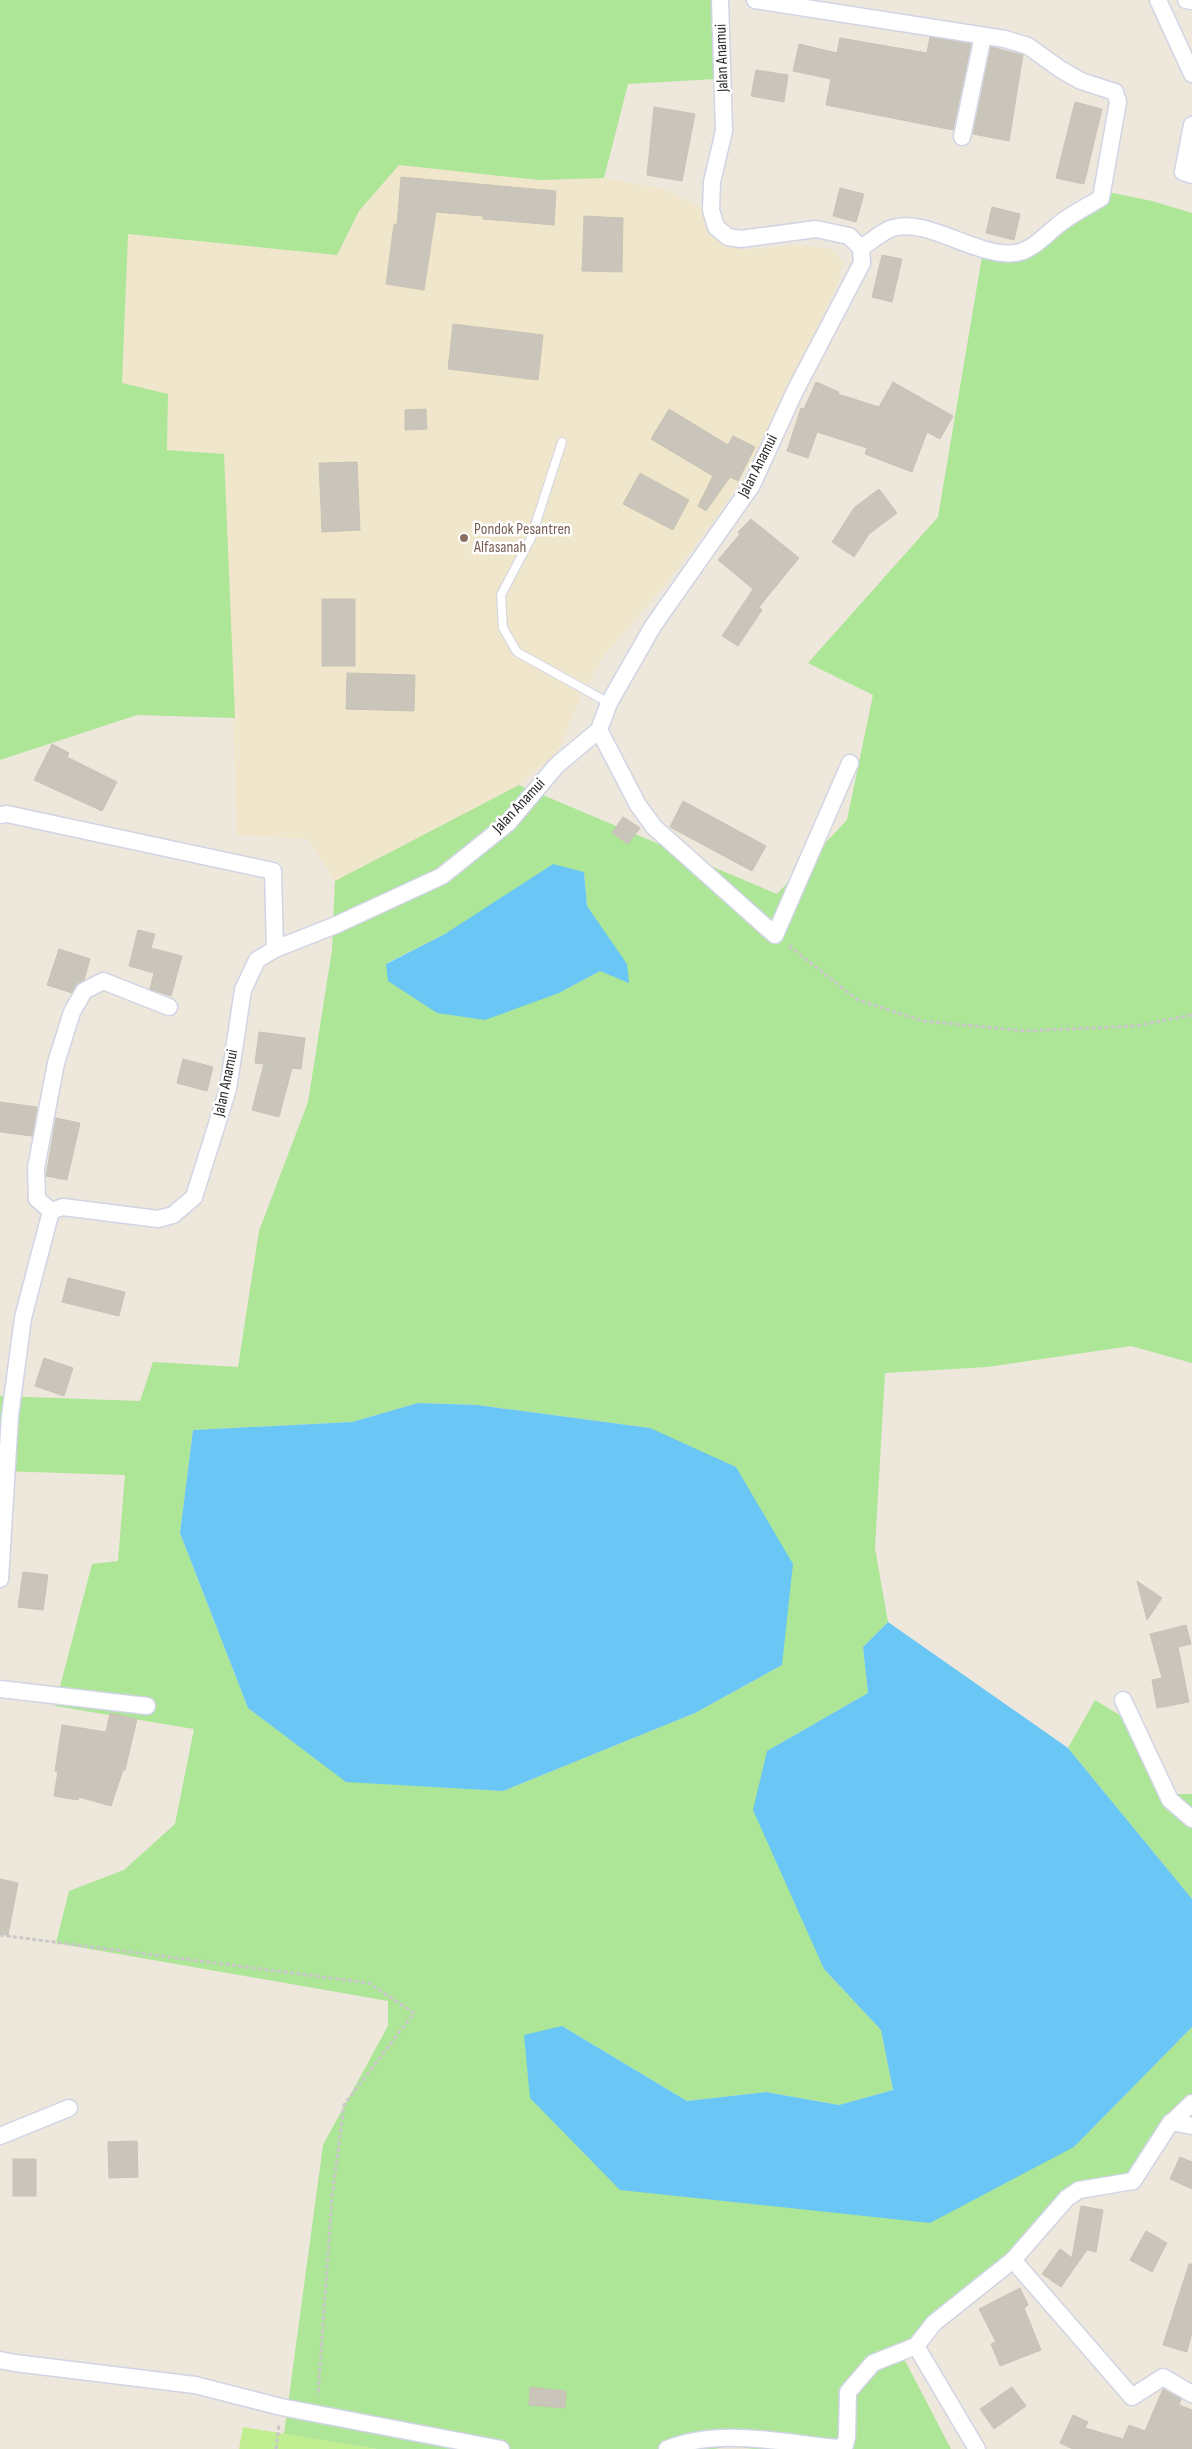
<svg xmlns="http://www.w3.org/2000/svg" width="1192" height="2449" font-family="'Sofia Sans Condensed',sans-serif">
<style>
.education{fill:#f0e6cb}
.green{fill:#ace696;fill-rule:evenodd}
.pitch{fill:#c1ee91}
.water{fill:#6ac6f4}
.building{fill:#c9c5bb;stroke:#c9c3b6}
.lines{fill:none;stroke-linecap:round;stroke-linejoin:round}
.service-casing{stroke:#d1d4e4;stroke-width:10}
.minor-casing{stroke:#d1d4e4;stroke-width:19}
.path{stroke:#c8c8c8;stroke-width:3;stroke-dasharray:4 2.5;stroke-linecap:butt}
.service{stroke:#fff;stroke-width:8}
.minor{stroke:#fff;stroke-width:16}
.education-dot{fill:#8d6e63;stroke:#fff;stroke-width:2}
.labels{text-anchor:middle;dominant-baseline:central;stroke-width:5;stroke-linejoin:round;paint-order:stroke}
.street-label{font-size:16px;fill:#2b2b2b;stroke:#fff}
.education-label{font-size:16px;fill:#785e54;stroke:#fff;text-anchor:start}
</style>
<rect width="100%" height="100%" fill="#ede7dc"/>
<polygon class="education" points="399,165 539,180 604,178 661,188 705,209 725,242 742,250 800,245 831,249 843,261 839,280 779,416 720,513 665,585 604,656 581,696 558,752 519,785 335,881 308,839 237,835 224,454 167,450 168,394 122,383 128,234 337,255 359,211"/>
<g class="green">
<polygon points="0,0 715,0 715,79 628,84 604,178 539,180 399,165 359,211 337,255 128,234 122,383 168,394 167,450 224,454 235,718 137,715 0,760"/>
<path d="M1103,191L1152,201L1192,213V1363L1131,1346L987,1367L885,1373L875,1548L888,1622L863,1647L868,1693L767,1751L824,1969L881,2030L893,2090L839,2105L766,2092L687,2101L562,2026L530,2098L1074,2147L1192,2027V2102L1167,2122L1136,2189L1073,2192L1024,2257L901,2353L951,2449H755L729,2446L714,2449H377L284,2434L323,2145L388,2026V2001L56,1943L69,1891L124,1870L175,1824L194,1729L55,1706L92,1564L118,1561L125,1475L0,1471V1396L140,1401L153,1362L238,1367L259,1231L308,1102L332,950L335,881L519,785L777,894L847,820L873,695L808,663L938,517L984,245L1029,257ZM584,872L587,906L600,971L559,993L387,963L445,934ZM418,1403L477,1405L650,1428L782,1665L695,1713L503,1791L346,1781L248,1708L180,1533L193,1430L352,1422Z"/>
<polygon points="1095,1700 1144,1730 1175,1794 1192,1794 1192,1899 1068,1748"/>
</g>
<polygon class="pitch" points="243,2427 377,2449 239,2449"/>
<g class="water">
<polygon points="553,864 584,872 587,906 627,964 629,983 600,971 559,993 485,1020 437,1013 388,981 386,964 445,934"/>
<polygon points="418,1403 477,1405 650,1428 736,1467 793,1564 782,1665 695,1713 503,1791 346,1782 248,1708 180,1533 193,1430 352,1422"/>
<polygon points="888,1622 1068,1748 1192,1899 1192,2027 1074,2147 930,2223 620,2190 530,2098 524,2035 562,2026 687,2101 766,2092 839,2105 893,2090 881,2030 824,1969 753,1810 767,1751 868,1693 863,1647"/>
</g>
<g class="building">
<polygon points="930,37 971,44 953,130 826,105 831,79 793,71 799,44 837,53 840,38 927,53"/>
<polygon points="991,47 1023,55 1009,141 973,134"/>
<polygon points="756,70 788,75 784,102 751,96"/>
<polygon points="1075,102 1102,109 1084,184 1056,178"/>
<polygon points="654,107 695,114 682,181 647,175"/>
<polygon points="401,177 556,191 554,225 483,219 483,216 436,212 424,290 386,284 394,224 397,225"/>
<polygon points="840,188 864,194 856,222 833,216"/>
<polygon points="992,207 1020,214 1014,240 986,233"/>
<polygon points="584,216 623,218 622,272 582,271"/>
<polygon points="882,255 902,259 892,302 872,297"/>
<polygon points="453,324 543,335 538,380 448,369"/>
<polygon points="816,382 839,392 838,394 879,407 893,382 953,416 940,439 927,432 912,472 865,454 867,448 817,432 808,458 787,451 801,408 804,409"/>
<polygon points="426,409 427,429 405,430 405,410"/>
<polygon points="669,409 728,445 733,436 755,447 738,481 730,477 706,511 698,506 713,476 651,439"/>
<polygon points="357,462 360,530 322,532 319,463"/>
<polygon points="640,473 689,500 673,530 623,504"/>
<polygon points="879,489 897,513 869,534 854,557 832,542 854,508"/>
<polygon points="751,519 799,558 759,607 762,610 738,646 722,636 753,589 718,560 740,534 738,532"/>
<rect x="322" y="599" width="33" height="67"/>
<polygon points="347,673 415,675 414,711 346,709"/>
<polygon points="52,744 69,753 67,757 117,782 102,811 34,780"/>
<polygon points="683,801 766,846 752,871 670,827"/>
<polygon points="623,817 640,828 628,844 612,833"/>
<polygon points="138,930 155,934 151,948 182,956 171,996 150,989 154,973 129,966"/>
<polygon points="59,949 90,959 84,980 76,986 72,993 47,985"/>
<polygon points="259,1032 305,1038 301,1069 292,1068 279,1117 252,1110 264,1064 255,1063"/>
<polygon points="183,1059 213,1067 207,1091 177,1083"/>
<polygon points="0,1102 37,1107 32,1136 0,1132"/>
<polygon points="56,1118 80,1123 67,1180 46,1176"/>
<polygon points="68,1278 125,1292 119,1316 62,1302"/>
<polygon points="44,1358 73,1368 64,1396 35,1386"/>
<polygon points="23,1572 48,1575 43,1610 18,1607"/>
<polygon points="1137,1581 1162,1598 1147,1620"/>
<polygon points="1186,1625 1191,1644 1178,1647 1189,1702 1157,1708 1152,1680 1162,1678 1150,1634"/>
<polygon points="110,1713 137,1719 125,1770 123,1770 111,1806 79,1797 78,1800 54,1796 58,1771 55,1771 62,1725 106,1732"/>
<polygon points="0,1879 18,1883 8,1935 0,1934"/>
<polygon points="137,2141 138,2177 109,2178 108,2142"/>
<polygon points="1180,2157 1192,2162 1192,2189 1170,2179"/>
<rect x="13" y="2159" width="23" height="37"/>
<polygon points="1081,2206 1103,2210 1096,2252 1087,2250 1061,2287 1042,2274 1060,2249 1072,2258"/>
<polygon points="1146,2231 1167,2243 1152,2272 1130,2260"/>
<polygon points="1189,2264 1192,2264 1192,2332 1187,2352 1163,2345"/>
<polygon points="1020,2288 1028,2305 1024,2308 1041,2350 1000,2366 991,2344 996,2342 979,2309"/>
<polygon points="530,2387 566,2391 565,2408 529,2405"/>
<polygon points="1012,2387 1026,2406 994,2429 980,2409"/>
<polygon points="1163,2389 1181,2399 1179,2405 1192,2410 1192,2449 1073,2449 1060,2443 1073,2415 1088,2422 1085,2428 1123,2439 1129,2425 1145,2431"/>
</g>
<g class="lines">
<defs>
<polyline id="service" points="562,442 531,538 501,595 503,628 517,652 609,703"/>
<g id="minor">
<path d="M755,0L1005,39L1028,46L1060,69L1081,81L1115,92L1118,102L1101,198C1088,206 1074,213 1062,222C1048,232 1033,251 1015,253C978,258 926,217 893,228C882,231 871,242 861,248"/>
<polyline points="1158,0 1192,74"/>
<polyline points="1186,0 1192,1"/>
<polyline points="1192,125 1183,172 1192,175"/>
<polyline points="962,137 983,36"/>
<polyline points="599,730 638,805 654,827 775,935 850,763"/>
<polyline points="0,815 7,814 273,871 275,949"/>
<polyline points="51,1211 37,1199 36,1168 56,1063 72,1012 84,991 103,981 169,1007"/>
<polyline points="0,1579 10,1416 23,1318 51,1211 63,1207 158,1219 173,1215 194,1197 228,1089 243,990 257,960 275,949 336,925 442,876 508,823 557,765 599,730 609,703 653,626 752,485 795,391 862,263 861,248 849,236 816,229 741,239 728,237 716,227 711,210 712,182 724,131 720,0"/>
<polyline points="0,1689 147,1706"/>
<polyline points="1123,1700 1170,1800 1192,1819"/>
<polyline points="1171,2122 1192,2126"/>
<polyline points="0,2136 69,2108"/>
<polyline points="1013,2260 1132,2397 1163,2377 1192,2394"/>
<polyline points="916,2346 977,2449"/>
<polyline points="0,2360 15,2363 195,2385 281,2407 501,2449"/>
<path d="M667,2449C720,2427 782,2443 837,2448L845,2445L847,2437L848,2392L873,2363L916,2346L934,2323L1013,2260L1067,2198L1079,2190L1133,2181L1169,2125L1192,2103"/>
</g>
</defs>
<use href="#service" class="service-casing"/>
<use href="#minor" class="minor-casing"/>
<g class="path">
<polyline points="789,946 858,1000 923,1021 1025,1031 1136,1026 1192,1015"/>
<polyline points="0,1935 369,1983 414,2013 344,2105 332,2197 318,2395"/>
<polyline points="276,2449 279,2425"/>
</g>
<use href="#service" class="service"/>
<use href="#minor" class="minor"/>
</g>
<circle class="education-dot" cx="464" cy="538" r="5"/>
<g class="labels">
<g class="street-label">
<text transform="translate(722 58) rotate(-92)">Jalan Anamui</text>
<text transform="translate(758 466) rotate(-63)">Jalan Anamui</text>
<text transform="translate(519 806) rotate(-47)">Jalan Anamui</text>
<text transform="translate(226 1083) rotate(-78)">Jalan Anamui</text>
</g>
<g class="education-label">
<text x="474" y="529">Pondok Pesantren<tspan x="474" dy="18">Alfasanah</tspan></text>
</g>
</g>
</svg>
